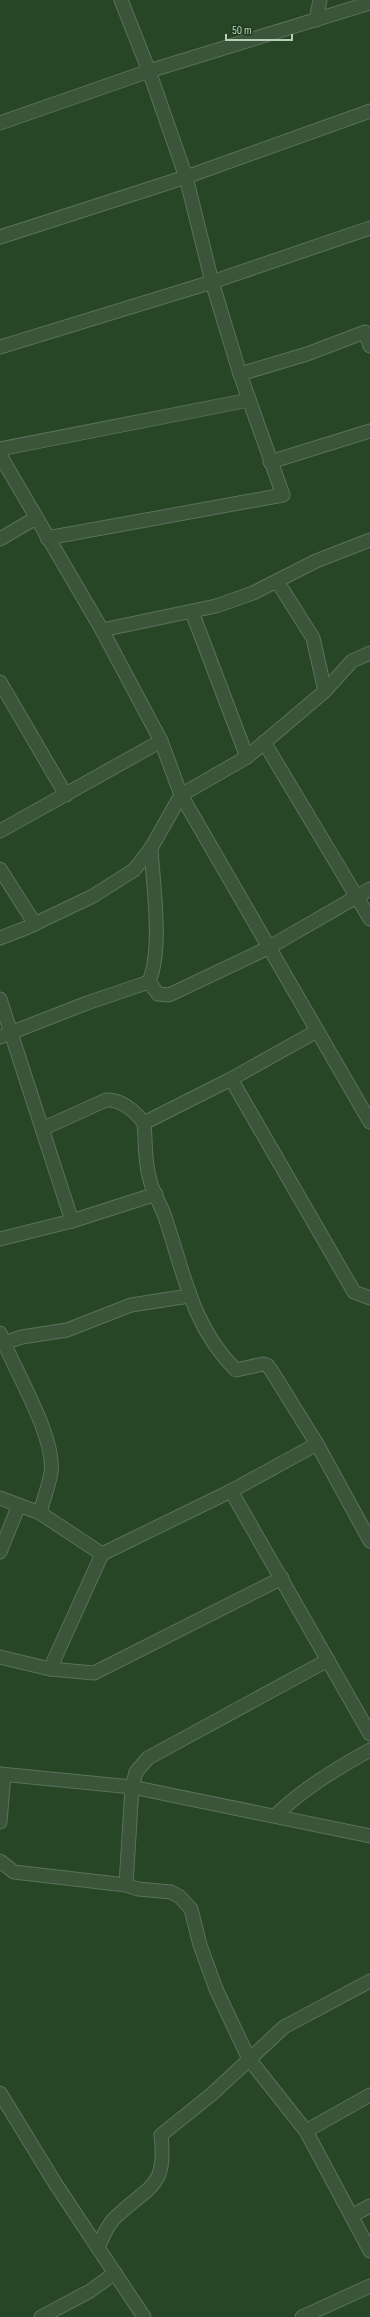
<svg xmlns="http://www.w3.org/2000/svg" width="370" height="2317" font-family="'Sofia Sans Condensed',sans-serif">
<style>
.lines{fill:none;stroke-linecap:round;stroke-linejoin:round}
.minor-casing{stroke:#597259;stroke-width:15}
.minor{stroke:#3b553b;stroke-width:13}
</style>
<rect width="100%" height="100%" fill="#274626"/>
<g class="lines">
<defs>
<g id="minor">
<polyline points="316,20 320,0"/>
<polyline points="0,123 149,71 370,3"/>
<polyline points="0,237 186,177 370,111"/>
<polyline points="0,347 212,282 370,228"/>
<polyline points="240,374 307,354 365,332 370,346"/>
<polyline points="0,449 249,400"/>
<polyline points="0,455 102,630 161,741 181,795 370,1122"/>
<polyline points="270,462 370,431"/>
<polyline points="47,538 283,495 240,374 212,282 186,177 149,71 121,0"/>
<polyline points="0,539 36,518"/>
<polyline points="277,581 313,638 325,691"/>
<polyline points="192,612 247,757"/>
<polyline points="102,630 216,606 253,593 316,561 370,540"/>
<polyline points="0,682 66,795"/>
<polyline points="264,742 370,919"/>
<polyline points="0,831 161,741"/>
<polyline points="0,869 35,924"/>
<polyline points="0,938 26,928 93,896 134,870 151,848 181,795 247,757 325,691 352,661 370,653"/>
<polyline points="149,982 158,994 169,995 268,948 370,889"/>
<polyline points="0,999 72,1221"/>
<path d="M317,1031L231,1079L144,1123C146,1143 144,1160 150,1180C153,1194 162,1206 166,1220C184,1274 193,1328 236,1370L263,1364L267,1365L271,1370L317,1444L370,1541"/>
<path d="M0,1037L87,1003L149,982C163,947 153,886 151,848"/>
<polyline points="231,1079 354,1292 370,1298"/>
<path d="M42,1129L106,1100C121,1099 135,1111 144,1123"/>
<polyline points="0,1239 72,1221 156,1194"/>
<path d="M0,1333C13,1368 56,1437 51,1472C49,1486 43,1500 40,1513"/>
<polyline points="0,1344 22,1337 67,1330 131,1305 189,1296"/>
<polyline points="231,1491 370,1734"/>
<polyline points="0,1498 40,1513 102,1554 231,1491 317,1444"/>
<polyline points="0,1552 19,1505"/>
<polyline points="0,1657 50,1669 94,1673 282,1578"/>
<polyline points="328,1660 148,1758 136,1772 132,1787 126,1885 138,1889 171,1892 180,1897 191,1909 200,1945 216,1989 249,2059 306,2131 370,2251"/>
<polyline points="50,1669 102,1554"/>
<polyline points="0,1774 132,1787 370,1836"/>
<path d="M276,1815C304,1788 336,1769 370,1750"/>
<polyline points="0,1822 4,1775"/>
<polyline points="0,1861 14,1872 126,1885"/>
<polyline points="0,2093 55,2183 144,2317"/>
<polyline points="306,2131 370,2095"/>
<polyline points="353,2215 370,2206"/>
<path d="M98,2248C103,2236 108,2223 119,2214C151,2185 167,2186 161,2135L212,2094L284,2027L370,1981"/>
<polyline points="41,2317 90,2291 115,2273"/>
<polyline points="302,2317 370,2286"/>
</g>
</defs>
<use href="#minor" class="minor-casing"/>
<use href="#minor" class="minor"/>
</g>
<path d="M226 34v6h66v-6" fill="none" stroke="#b8ceb9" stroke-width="2"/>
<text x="232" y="34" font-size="12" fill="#b8ceb9" stroke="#1f3b1f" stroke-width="3" paint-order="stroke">50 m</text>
</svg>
